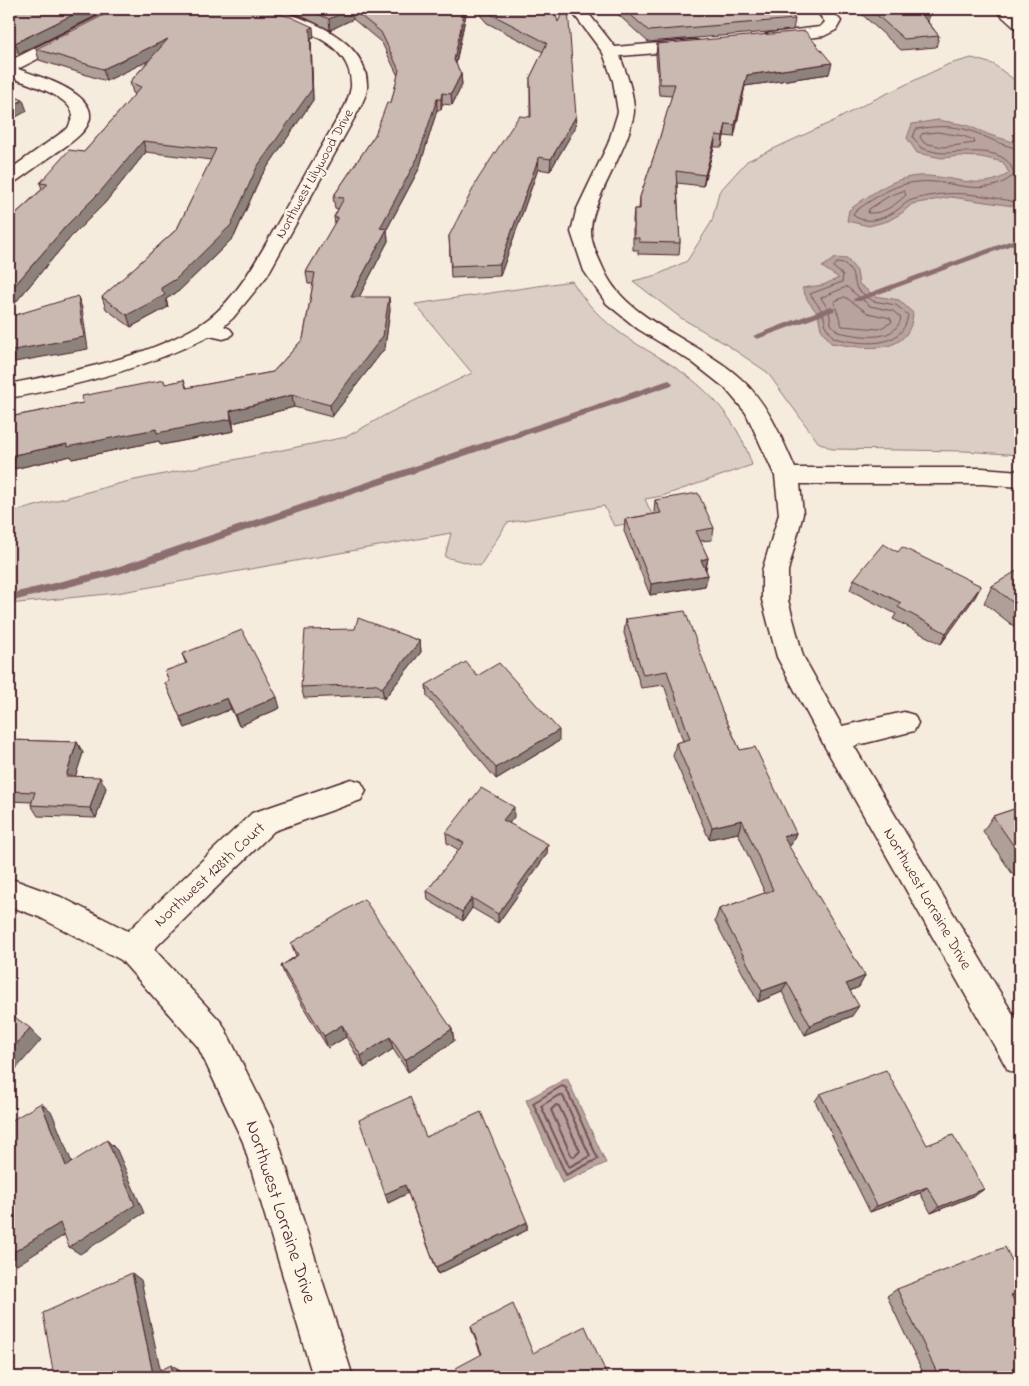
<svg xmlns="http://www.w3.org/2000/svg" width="1029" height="1386" font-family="'Indie Flower',sans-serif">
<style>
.green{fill:#dbcec4;stroke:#927678}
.water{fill:#b8a39e;stroke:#8c6e70}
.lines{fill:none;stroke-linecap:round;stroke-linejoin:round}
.shore-far1{stroke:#765459;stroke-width:1}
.shore{stroke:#765459;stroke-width:2}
.stream{fill:#8c6e70;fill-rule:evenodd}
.minor-casing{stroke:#4a1f2b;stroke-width:3}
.secondary-casing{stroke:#4a1f2b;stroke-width:3}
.minor{fill:#fcf5e5;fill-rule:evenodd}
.secondary{fill:#fcf5e5;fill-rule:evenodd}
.wall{fill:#ae9f98;stroke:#4a1f2b}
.shaded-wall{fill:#8d827c;stroke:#4a1f2b}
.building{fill:#cab9b1;stroke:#4a1f2b}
.labels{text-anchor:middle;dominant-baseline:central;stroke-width:4.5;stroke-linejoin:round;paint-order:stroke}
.far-street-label{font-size:14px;fill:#4a1f2b;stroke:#fcf5e5}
.street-label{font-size:16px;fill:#4a1f2b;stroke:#fcf5e5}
.near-street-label{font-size:19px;fill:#4a1f2b;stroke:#fcf5e5}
</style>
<rect width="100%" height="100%" fill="#f5ecde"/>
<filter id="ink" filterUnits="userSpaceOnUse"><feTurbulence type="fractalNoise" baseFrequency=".02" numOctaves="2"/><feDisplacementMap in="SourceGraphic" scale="10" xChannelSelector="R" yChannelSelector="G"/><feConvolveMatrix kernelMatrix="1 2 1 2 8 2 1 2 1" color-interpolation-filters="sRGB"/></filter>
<g filter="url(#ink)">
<g class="green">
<polygon points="972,58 993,64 1020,84 1020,455 965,451 832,449 818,442 767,372 724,343 681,318 633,281 657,275 687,261 712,221 719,192 747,161 836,120 867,103 949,64"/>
<path d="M572,281C584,300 597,315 615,329C635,345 658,355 679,370C713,393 740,425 752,465L662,496L645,499L654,519L614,526L604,506L507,523L480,566L445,557L451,533L117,593L9,604V513L125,482L346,437L389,413L472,373L415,304Z"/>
</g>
<g class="water">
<path d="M938,120L966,125L990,135L1020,144V207L951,197L912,204L902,213L888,221L869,226L847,221L849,210C870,195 891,178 918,176C949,174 982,193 1009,173L1003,162L981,157L960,156L942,158L917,153L907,138L912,124Z"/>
<path d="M835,258L847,259L857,271L859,284L875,296L899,300L913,313C910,358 863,348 831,343L821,329L818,314L808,301L802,288L823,285L839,278L822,267Z"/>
<polygon points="567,1078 606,1163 562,1183 526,1100"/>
</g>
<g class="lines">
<g class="shore-far1">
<polygon points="937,132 963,136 974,140 975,143 943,147 924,143 920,137 922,134"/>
<path d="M1020,149C1002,146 988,137 971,131C953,125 935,126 916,129L913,137L921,148C928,150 936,153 944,153C965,153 1009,144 1014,175C983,201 952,178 917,182C893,184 873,199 854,212L853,215C867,226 887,218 900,208C904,205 907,201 912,200C951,188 982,195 1020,203"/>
<path d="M904,191L906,195C895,205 884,214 868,213L869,209L889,196Z"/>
<path d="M837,263L845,264L852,273L857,289L873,301L896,305L908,315C903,351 860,344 834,338L826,327L823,312L810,294L842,282L843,275L833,267Z"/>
<path d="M847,287L870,306L893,311L901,318C895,344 858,336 838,332L831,324L829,310L821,298Z"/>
<polygon points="845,297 868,313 890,318 892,322 879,329 842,326 834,302"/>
</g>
<g class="shore">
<polygon points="562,1086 566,1088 598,1159 566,1175 533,1103"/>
<polygon points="559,1095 563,1096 590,1156 569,1167 541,1106"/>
<polygon points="556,1105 559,1106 580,1151 574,1157 571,1155 551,1110"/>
</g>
<g class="stream">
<polygon points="1020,237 1020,242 860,301 854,301 853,299"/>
<polygon points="831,306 835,309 834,311 760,338 757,339 753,336"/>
<polygon points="669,380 673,383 672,385 116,575 9,602 9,594 111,569"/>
</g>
<defs>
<g id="minor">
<path d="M114,9H132L130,12L18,69C38,76 60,82 77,95C110,120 73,141 53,155C40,164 28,173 15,182L9,183V170L68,128L73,116C72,96 26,83 9,77V61Z"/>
<path d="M239,9C247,9 257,8 266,9C304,15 370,40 367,88C367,94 363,100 361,106L267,276L233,318L224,326L230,329L233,333L230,337L223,339L210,336C148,367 78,386 9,398V384C73,371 144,359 201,324C237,302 263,248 284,212C304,177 324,141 345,106C347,100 350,94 351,87C354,35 278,22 241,12Z"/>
<path d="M570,9H585L615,47L695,40L701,42L703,45L701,48L695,50L620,56C626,73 634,92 634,111C634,117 631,124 630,129C622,158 590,205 591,232C591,243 598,257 603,268C625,321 699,340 740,378C767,402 781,436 795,468H982L1020,471V487L982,484H800L803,514L788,571V600L803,656L842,726L904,712L914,715L918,723L914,731L854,746L1020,1026V1075L1008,1070L825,747L777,657L762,600V571L779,514L775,476L746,413L725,388L692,362L638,329L606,303L584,271L571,232L576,211L608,144L618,112L613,81L603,53Z"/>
<polygon points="815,9 830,9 841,21 836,30 824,36 770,43 765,41 762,38 765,35 770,33 820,27 825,22"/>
<polygon points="1013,9 1020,9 1020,16 1008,18 1003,17 1001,14 1003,11"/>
<polygon points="351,779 361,782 366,791 361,800 274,831 154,949 222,1023 273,1125 353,1377 313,1377 243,1142 198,1047 121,960 39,917 9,906 9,878 61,897 128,931 252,813"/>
</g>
<polygon id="secondary" points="994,9 1010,9 1020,18 1020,29 1015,28"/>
</defs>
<use href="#minor" class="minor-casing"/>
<use href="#secondary" class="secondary-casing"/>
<use href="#minor" class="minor"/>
<use href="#secondary" class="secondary"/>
</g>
<g class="wall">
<polygon points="9,9 110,9 19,54 9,51"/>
<polygon points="269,9 467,9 456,64 461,74 462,85 452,105 442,104 441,110 437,110 419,169 387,229 388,241 359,297 390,309 385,348 332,417 294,407 233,423 234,431 161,445 159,441 72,459 71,456 9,470 9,417 83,403 184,380 187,388 273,372 303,339 313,284 308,284 306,272 335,223 334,217 338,209 335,208 333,197 375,135 391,103 398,76 382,43 353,19 330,30 299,15"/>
<polygon points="475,9 554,9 576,116 575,128 550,171 538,169 500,276 451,278 449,236 530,117 530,78 543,52 487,23"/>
<polygon points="612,9 786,9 795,19 793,30 648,42"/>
<polygon points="856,9 925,9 930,13 928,22 939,36 936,47 901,50"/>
<polygon points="314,38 311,39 313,100 260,178 234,237 179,291 166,299 168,307 131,327 106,309 102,297 177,229 211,160 146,152 104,204 70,238 9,310 9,220 42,189 40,183 84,152 135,94 133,93 130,82 149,60 106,81 39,60 36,49"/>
<polygon points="657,44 829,74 745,86 734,137 724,136 722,147 714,147 703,186 677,183 680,243 679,255 638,254 638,250 633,250 633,220 634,209 639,209 640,197 657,147 672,96 659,95 656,55"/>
<polygon points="655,500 714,528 712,540 700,541 708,558 706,570 708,575 705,586 650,595 624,531 625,519 655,514 654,512"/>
<polygon points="898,552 981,586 975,597 941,644 893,619 896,614 850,590 854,579"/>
<polygon points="1020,571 1020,631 984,603 992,586"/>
<polygon points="626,619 722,711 740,750 796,833 791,845 788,846 865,976 859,987 850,991 852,1016 805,1035 782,992 758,1002 715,921 719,909 765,893 738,833 709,839 673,756 676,743 683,741 664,685 641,688 624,633"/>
<polygon points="420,641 421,652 384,699 377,695 304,698 301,687"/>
<polygon points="182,654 280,708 239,726 231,709 185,728 165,683 169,681 165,671 186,664"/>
<polygon points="477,676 559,741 496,779 427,696 426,685"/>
<polygon points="9,740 77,742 83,753 75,776 106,788 96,818 38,816 31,805 32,802 9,801"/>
<polygon points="1020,807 1020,885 983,831 993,816"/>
<polygon points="514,817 509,823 547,854 498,923 472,908 463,921 428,900 427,891 459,850 447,843 446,833"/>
<polygon points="291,943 452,1029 454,1041 408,1072 393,1049 364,1068 346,1037 328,1048 286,978 281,966 296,956"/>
<polygon points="820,1094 927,1145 984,1189 976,1195 931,1213 920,1193 870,1212 815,1101"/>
<polygon points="426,1137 527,1222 527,1230 438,1274 408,1193 388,1203"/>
<polygon points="1020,1276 1020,1292 1012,1296 1020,1377 925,1377 887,1296 897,1289"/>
<polygon points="471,1326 533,1353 608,1377 481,1354 472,1331"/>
</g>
<g class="shaded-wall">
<polygon points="85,9 110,9 19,54 15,43"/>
<polygon points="351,9 353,19 330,30 329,19"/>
<polygon points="465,9 467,9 454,71 454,60"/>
<polygon points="930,13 927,24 921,14"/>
<polygon points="313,27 314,38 311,39 313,100 260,178 234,237 179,291 166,299 168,307 131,327 127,315 161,288 257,167 310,28"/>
<polygon points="168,39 171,50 106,81 103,69"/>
<polygon points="832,63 829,74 745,86 734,137 735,125 747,75"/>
<polygon points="461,74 462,85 452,105 451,94"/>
<polygon points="442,93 442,104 441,110 441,99"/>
<polygon points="437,99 437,110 419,169 381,240 380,228"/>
<polygon points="23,100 27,111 9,121 9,108"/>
<polygon points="576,116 575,128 550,171 551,159"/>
<polygon points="726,124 724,136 722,147 723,136"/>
<polygon points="716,135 714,147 703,186 705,175"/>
<polygon points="143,141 146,152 104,204 70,238 9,310 9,292 66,226"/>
<polygon points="539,157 538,169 500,276 500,264"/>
<polygon points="387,229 388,241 353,309 351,297"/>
<polygon points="78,296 82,308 88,349 9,363 9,351"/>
<polygon points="389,297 390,309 385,348 332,417 330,405"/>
<polygon points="292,395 294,407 233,423 230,411"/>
<polygon points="231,419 234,431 161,445 159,441 72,459 71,456 9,470 9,456 67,444 156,429"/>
<polygon points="708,558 705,570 701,560"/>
<polygon points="708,575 705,586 650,595 651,584"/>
<polygon points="981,586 975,597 941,644 946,633"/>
<polygon points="420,641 421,652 384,699 382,688"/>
<polygon points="277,697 280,708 239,726 235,715"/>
<polygon points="227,698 231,709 185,728 180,717"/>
<polygon points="559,730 559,741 496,779 496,768"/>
<polygon points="77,742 83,753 72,787 66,776"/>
<polygon points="100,777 106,788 96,818 90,808"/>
<polygon points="514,807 514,817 504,830 503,820"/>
<polygon points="742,820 738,833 709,839 712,827"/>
<polygon points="796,833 791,845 778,848 783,836"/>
<polygon points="548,844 547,854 498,923 498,914"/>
<polygon points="472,898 472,908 463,921 462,912"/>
<polygon points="865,976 859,987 840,995 846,984"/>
<polygon points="787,982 782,992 758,1002 762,991"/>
<polygon points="859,1006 852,1016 805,1035 810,1025"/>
<polygon points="342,1025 346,1037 328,1048 324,1036"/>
<polygon points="30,1028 41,1040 9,1077 9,1053"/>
<polygon points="452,1029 454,1041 408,1072 405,1060"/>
<polygon points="390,1037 393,1049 364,1068 361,1056"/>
<polygon points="41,1103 52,1113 77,1175 66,1166"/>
<polygon points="107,1140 117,1150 144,1213 80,1254 69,1247"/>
<polygon points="405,1185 408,1193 388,1203 385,1194"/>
<polygon points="927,1187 920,1193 870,1212 877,1206"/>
<polygon points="984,1189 976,1195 931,1213 939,1207"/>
<polygon points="527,1222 527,1230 438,1274 436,1267"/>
<polygon points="60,1223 71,1231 17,1265 9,1260 9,1255"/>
<polygon points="132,1273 141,1280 162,1377 153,1374"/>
<polygon points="171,1365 179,1369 181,1377 174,1377"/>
</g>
<g class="building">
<polygon points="9,9 85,9 15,43 9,41"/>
<polygon points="116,9 259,9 291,17 313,27 310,28 312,89 257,167 231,225 176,279 161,288 165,295 127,315 102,297 177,229 216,149 143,141 100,192 66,226 9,292 9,220 48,184 40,183 69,150 84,152 141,87 130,82 168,39 103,69 36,49"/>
<polygon points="307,9 351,9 329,19"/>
<polygon points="352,9 465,9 454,60 461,74 451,94 442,93 441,99 437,99 418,157 380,228 387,229 351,297 389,297 383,336 330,405 292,395 230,411 231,419 157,433 156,429 67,447 67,444 9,456 9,417 83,403 82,396 164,380 165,384 184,380 186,388 273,372 303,339 315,273 306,272 338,217 334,217 344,198 333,197 375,135 387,103 391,103 399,70 381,32"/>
<polygon points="484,9 554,9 558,22 564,9 568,9 576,116 551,159 539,157 500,264 451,266 449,236 478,179 519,116 531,117 530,78 547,43 487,12"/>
<polygon points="624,9 786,9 795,19 649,31"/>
<polygon points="870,9 925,9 930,13 921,14 939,36 904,39"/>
<polygon points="805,31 832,63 747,75 735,125 726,124 723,136 716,135 705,175 676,171 680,243 639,242 639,238 634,238 634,209 640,209 640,197 657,147 675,84 660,84 657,44"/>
<polygon points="9,94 23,100 9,108"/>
<polygon points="78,296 84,337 9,351 9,317"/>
<polygon points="698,493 714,528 696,531 708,558 701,560 708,575 651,584 625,519 661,513 655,500"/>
<polygon points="883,544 898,552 902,547 981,586 946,633 898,607 901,603 854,579"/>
<polygon points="1018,570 1020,571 1020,608 992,586"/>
<polygon points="685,611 722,711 740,750 755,747 796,833 783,836 865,976 846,984 859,1006 810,1025 787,982 762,991 719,909 773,890 742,820 712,827 676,743 690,739 667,671 643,675 626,619"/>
<polygon points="358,618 420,641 382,688 375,684 301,687 305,630 355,629"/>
<polygon points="242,630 277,697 235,715 227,698 180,717 165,683 169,681 165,671 187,663 182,654"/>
<polygon points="466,662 477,676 499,663 559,730 496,768 426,685"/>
<polygon points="9,740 77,742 66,776 100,777 90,808 31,805 35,792 9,791"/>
<polygon points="481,788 514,807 503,820 548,844 498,914 472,898 462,912 427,891 464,843 446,833"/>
<polygon points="1020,807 1020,855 993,816"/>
<polygon points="364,899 452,1029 405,1060 390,1037 361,1056 342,1025 324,1036 281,966 298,955 291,943"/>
<polygon points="9,1013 30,1028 9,1053"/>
<polygon points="886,1070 927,1145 953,1135 984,1189 939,1207 927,1187 877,1206 820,1094"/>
<polygon points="410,1097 426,1137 481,1112 527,1222 436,1267 405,1185 385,1194 359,1120"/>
<polygon points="41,1103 66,1166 107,1140 135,1205 69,1247 60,1223 9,1255 9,1122"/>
<polygon points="1005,1247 1020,1276 1020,1292 1011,1295 1020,1312 1020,1377 939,1377 897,1289"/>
<polygon points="132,1273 153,1374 171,1365 174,1377 54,1377 43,1313"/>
<polygon points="513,1304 533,1353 585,1326 608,1377 459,1377 456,1368 482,1354 471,1326"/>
</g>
</g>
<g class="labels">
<g class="far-street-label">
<text transform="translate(315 174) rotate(-61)">Northwest Lilywood Drive</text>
</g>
<g class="street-label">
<text transform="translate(210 875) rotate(-43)">Northwest 128th Court</text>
<text transform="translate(927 899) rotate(60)">Northwest Lorraine Drive</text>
</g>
<g class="near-street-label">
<text transform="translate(280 1212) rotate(72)">Northwest Lorraine Drive</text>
</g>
</g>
<rect width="1029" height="1386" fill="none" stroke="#fcf5e5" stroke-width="30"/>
<rect x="15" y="15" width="999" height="1356" fill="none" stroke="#4a1f2b" stroke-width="2" filter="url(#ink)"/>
</svg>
